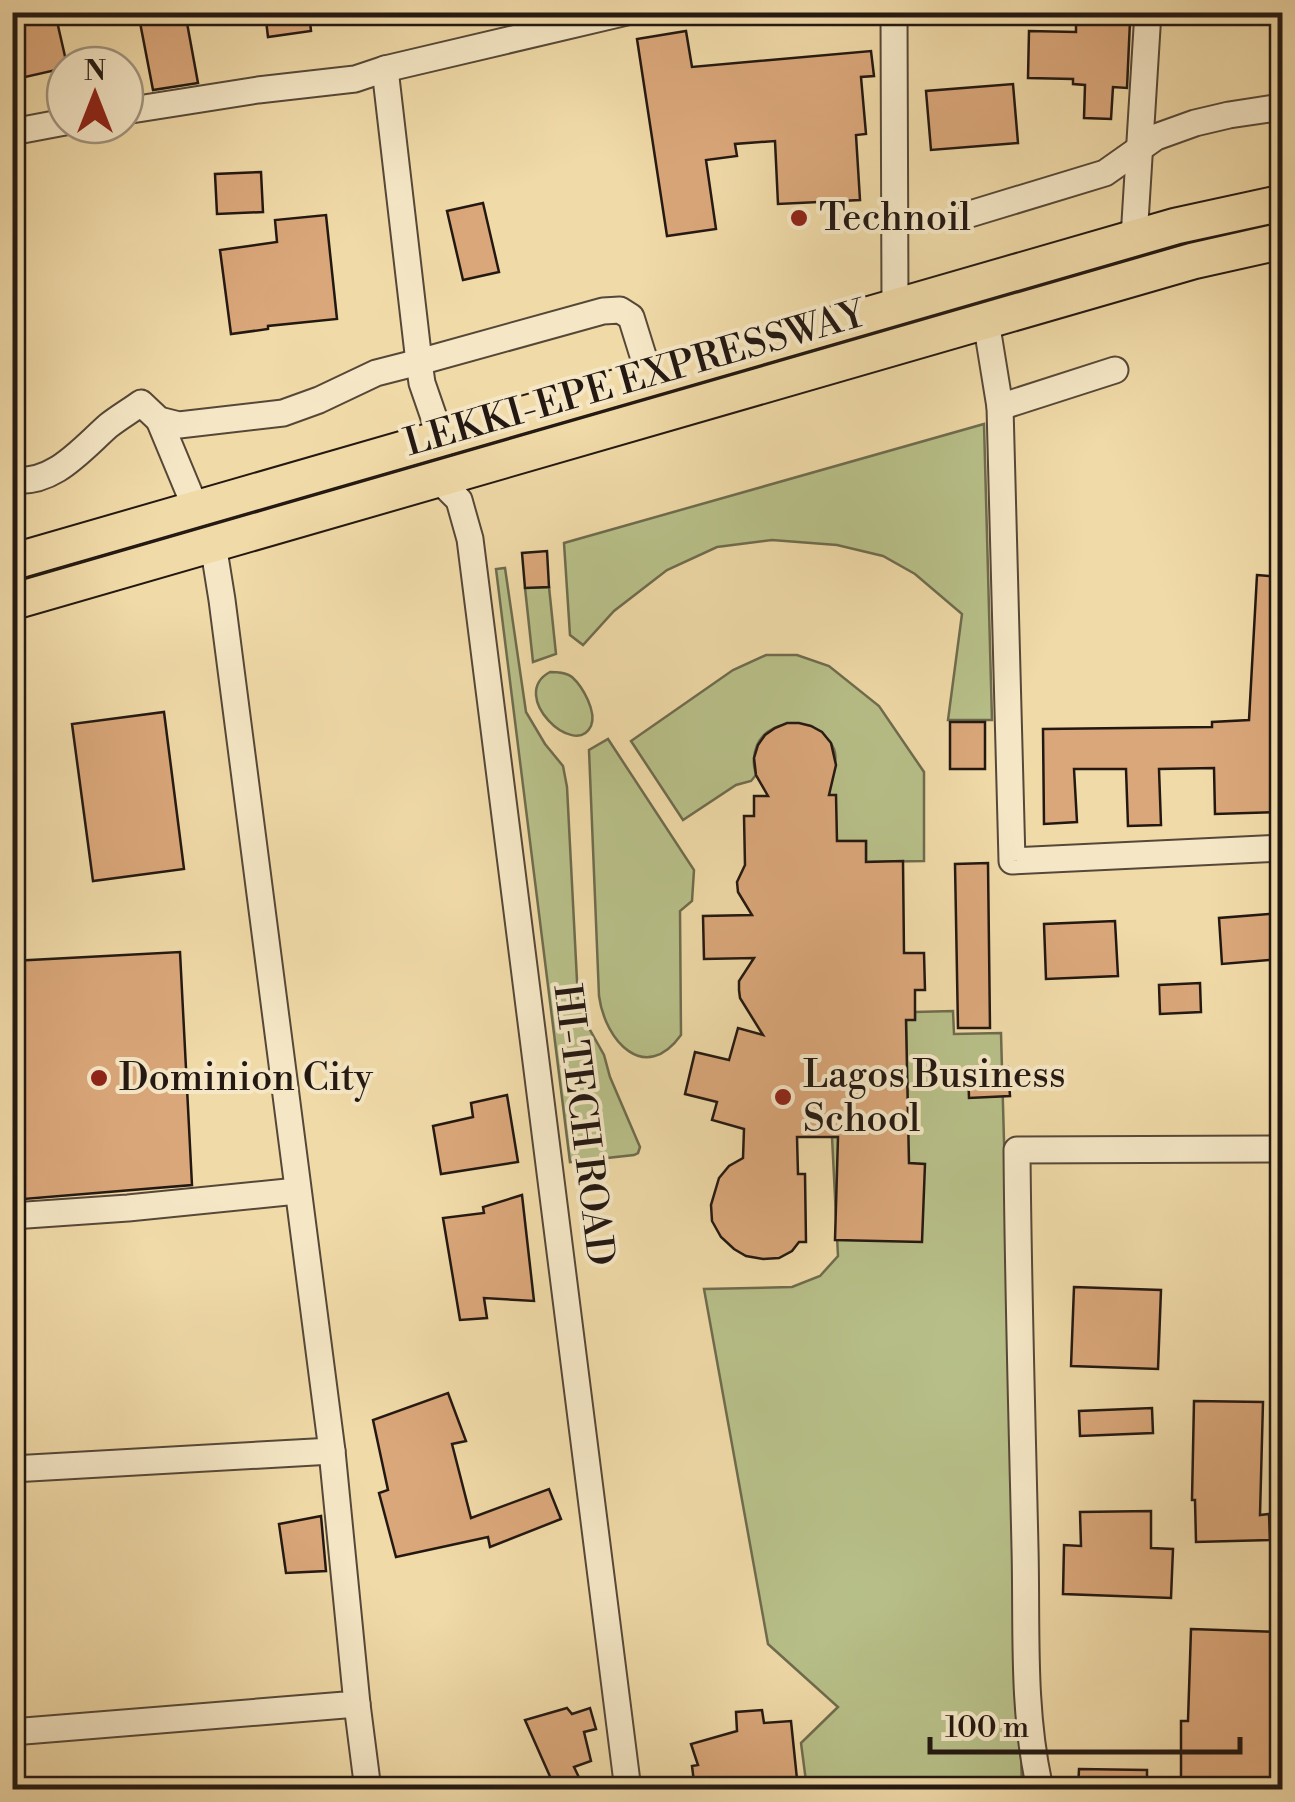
<svg xmlns="http://www.w3.org/2000/svg" width="1295" height="1802" font-family="'Libre Bodoni',serif">
<style>
.green{fill:#b8c089;stroke:#6e6c4e;stroke-width:2.5}
.building{fill:#daa77a;stroke:#231812;stroke-width:2.5}
.lines{fill:none;stroke-linecap:round;stroke-linejoin:round}
.minor-casing{stroke:#564838;stroke-width:29}
.highway-casing{stroke:#231812;stroke-width:39}
.minor{stroke:#f5e7c6;stroke-width:25}
.highway{stroke:#f0daa8;stroke-width:35}
.poi-dot{fill:#8f2418;stroke:#f5e7c6;stroke-width:4}
.labels{text-anchor:middle;dominant-baseline:central;stroke-width:8;stroke-linejoin:round;paint-order:stroke}
.poi-label{font-size:38px;fill:#231812;stroke:#f5e7c6;text-anchor:start}
.street-label{font-size:38px;fill:#231812;stroke:#f5e7c6}
</style>
<rect width="100%" height="100%" fill="#f0daa8"/>
<filter id="stains"><feTurbulence type="fractalNoise" baseFrequency=".002" numOctaves="4"/><feColorMatrix values="0 0 0 0 .2 0 0 0 0 .09 0 0 0 0 .02 0 0 0 .5 -.17"/></filter>
<radialGradient id="worn" r=".72"><stop offset=".6" stop-color="#630" stop-opacity="0"/><stop offset="1" stop-color="#630" stop-opacity=".3"/></radialGradient>
<g class="green">
<polygon points="984,424 992,720 948,720 962,614 915,574 883,556 837,545 772,540 717,547 667,570 614,611 583,645 570,635 564,543"/>
<polygon points="505,568 526,712 545,744 563,766 567,787 578,1000 585,1021 604,1055 610,1077 640,1147 638,1153 634,1155 570,1162 496,569"/>
<polygon points="549,587 556,654 533,662 525,588"/>
<path d="M766,655H797L829,666L879,706L924,772V861L866,862V841H837C834,827 826,800 828,787C831,771 842,758 830,742C808,713 756,719 754,759C753,765 755,770 756,775L751,781L736,785L683,820L631,741L733,670Z"/>
<path d="M550,672C557,672 566,672 572,677C583,687 597,712 591,726C575,760 507,695 550,672Z"/>
<path d="M608,739L694,870L692,901L680,911L681,1035C645,1085 605,1041 599,996L589,750Z"/>
<polygon points="953,1011 954,1034 1001,1033 1022,1789 807,1789 801,1743 838,1707 768,1644 704,1289 792,1287 820,1276 838,1256 832,1137 908,1135 906,1020 915,1019 915,1012"/>
</g>
<g class="building">
<polygon points="138,12 185,12 198,83 153,90"/>
<polygon points="265,12 309,12 311,31 268,37"/>
<polygon points="56,17 67,65 65,68 12,80 12,27"/>
<polygon points="1076,19 1130,21 1127,88 1113,87 1111,119 1084,118 1085,85 1073,84 1073,79 1028,78 1029,31 1076,32"/>
<polygon points="686,31 692,67 871,51 874,76 861,77 866,134 856,135 860,200 778,204 775,141 735,144 737,156 706,160 716,229 667,236 637,39"/>
<polygon points="1013,84 1018,143 931,150 926,91"/>
<polygon points="261,172 263,212 217,214 215,174"/>
<polygon points="483,203 499,272 463,280 447,211"/>
<polygon points="326,215 337,319 268,326 268,329 231,334 220,250 277,242 275,220"/>
<polygon points="547,551 549,587 525,588 522,553"/>
<polygon points="1257,575 1282,577 1282,812 1215,814 1214,768 1159,769 1161,825 1128,826 1126,769 1074,769 1077,822 1044,824 1043,729 1212,727 1212,722 1249,720"/>
<polygon points="164,712 184,869 93,881 72,724"/>
<rect x="950" y="722" width="35" height="47"/>
<polygon points="787,723 799,723 811,726 822,732 831,743 836,765 829,795 836,795 837,841 866,841 866,862 903,861 904,953 924,953 925,990 915,990 915,1020 906,1020 909,1163 925,1164 922,1242 835,1240 838,1137 797,1137 798,1174 805,1174 806,1242 799,1242 792,1251 779,1258 763,1259 746,1256 734,1249 721,1237 712,1221 711,1205 719,1178 729,1166 743,1158 744,1129 712,1120 717,1102 685,1094 695,1052 729,1060 738,1028 763,1035 740,998 739,990 739,981 754,958 704,959 703,916 752,915 738,892 737,882 745,865 744,816 754,816 754,796 768,796 756,775 754,758 758,745 765,735 775,728"/>
<polygon points="988,863 990,1028 958,1028 955,864"/>
<polygon points="1282,913 1282,959 1222,964 1219,918"/>
<polygon points="1115,921 1118,976 1046,979 1044,924"/>
<polygon points="180,952 192,1185 12,1200 12,961"/>
<polygon points="1200,983 1201,1012 1160,1014 1159,985"/>
<polygon points="1008,1067 1010,1096 969,1098 968,1069"/>
<polygon points="507,1095 518,1162 441,1174 433,1126 473,1117 471,1103"/>
<polygon points="522,1195 534,1301 484,1298 487,1318 460,1320 443,1218 484,1213 483,1207"/>
<polygon points="1074,1287 1161,1290 1158,1369 1071,1366"/>
<polygon points="448,1393 466,1441 452,1444 471,1518 549,1489 561,1519 490,1547 488,1537 396,1557 379,1493 388,1490 373,1420"/>
<polygon points="1194,1401 1263,1402 1260,1515 1269,1514 1270,1540 1196,1542 1195,1500 1192,1500"/>
<polygon points="1152,1408 1153,1433 1080,1436 1079,1411"/>
<polygon points="1151,1511 1151,1548 1173,1549 1171,1598 1063,1594 1064,1545 1081,1546 1080,1512"/>
<polygon points="321,1516 326,1571 286,1573 279,1524"/>
<polygon points="1191,1629 1278,1632 1275,1720 1282,1720 1282,1790 1181,1790 1181,1721 1188,1721"/>
<polygon points="567,1708 572,1714 590,1708 596,1729 584,1732 591,1761 574,1767 585,1790 556,1790 525,1720"/>
<polygon points="762,1710 764,1723 791,1721 797,1779 791,1780 792,1790 695,1790 692,1766 698,1765 691,1744 737,1731 736,1712"/>
<polygon points="1079,1769 1147,1770 1147,1790 1078,1790"/>
</g>
<g class="lines">
<defs>
<g id="minor">
<polyline points="894,12 895,307"/>
<polyline points="385,69 627,12"/>
<polyline points="12,132 65,122"/>
<polyline points="970,214 1105,173 1156,137 1195,123 1229,115 1282,107"/>
<polyline points="1134,238 1148,12"/>
<polyline points="986,321 1000,407 1012,861 1282,848"/>
<polyline points="1000,407 1115,370"/>
<polyline points="159,420 196,509"/>
<polyline points="441,438 422,383 419,362 603,311 620,310 631,317 650,378"/>
<path d="M12,480C53,485 80,451 108,426C118,418 130,411 141,403L159,420L179,425L283,413L319,400L376,373L419,362L385,69L355,79L258,90L125,111"/>
<polyline points="439,480 459,500 470,539 628,1790"/>
<polyline points="12,1216 128,1208 297,1191"/>
<polyline points="12,1469 332,1451"/>
<polyline points="357,1704 368,1790"/>
<polyline points="12,1732 357,1704 332,1451 222,600 213,544"/>
<path d="M1039,1784C1022,1706 1027,1627 1025,1548C1022,1415 1018,1283 1017,1150L1282,1149"/>
</g>
<g id="highway">
<polyline points="12,562 1176,226 1282,203"/>
<polyline points="12,602 1193,261 1282,241"/>
</g>
</defs>
<use href="#minor" class="minor-casing"/>
<use href="#highway" class="highway-casing"/>
<use href="#minor" class="minor"/>
<use href="#highway" class="highway"/>
</g>
<g class="poi-dot">
<circle cx="799" cy="218" r="10"/>
<circle cx="99" cy="1078" r="10"/>
<circle cx="783" cy="1097" r="10"/>
</g>
<g class="labels">
<g class="poi-label">
<text x="819" y="218">Technoil</text>
<text x="803" y="1075">Lagos Business<tspan x="803" dy="44">School</tspan></text>
<text x="119" y="1078">Dominion City</text>
</g>
<g class="street-label">
<text transform="translate(635 379) rotate(-16)">LEKKI-EPE EXPRESSWAY</text>
<text transform="translate(583 1125) rotate(83)">HI-TECH ROAD</text>
</g>
</g>
<rect width="1295" height="1802" fill="none" stroke="#f0daa8" stroke-width="50"/>
<rect x="15" y="15" width="1265" height="1772" fill="none" stroke="#231812" stroke-width="5"/>
<rect x="25" y="25" width="1245" height="1752" fill="none" stroke="#231812" stroke-width="2.5"/>
<g transform="translate(95 95)"><circle r="48" fill="#f5e7c6" stroke="#a1947e" stroke-width="2.5"/>
<path d="M0-8L18 38L0 25L-18 38Z" fill="#8f2418"/>
<text y="-15" font-size="28" font-weight="bold" text-anchor="middle" fill="#231812">N</text>
</g>
<path d="M930 1737v15h310v-15" fill="none" stroke="#231812" stroke-width="5"/>
<text x="945" y="1737" font-size="30" fill="#231812" stroke="#f5e7c6" stroke-width="8" paint-order="stroke">100 m</text>
<rect width="100%" height="100%" filter="url(#stains)"/>
<rect width="100%" height="100%" fill="url(#worn)"/>
</svg>
